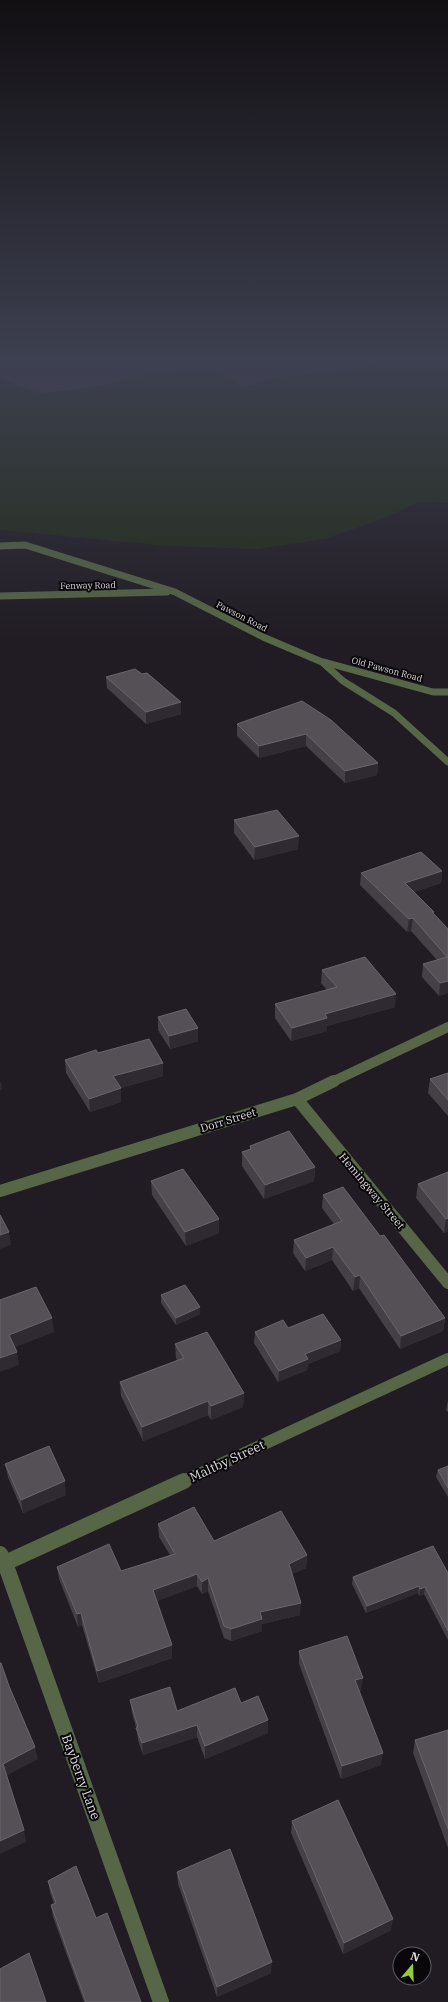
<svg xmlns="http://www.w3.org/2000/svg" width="448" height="2002" font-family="'IBM Plex Serif',serif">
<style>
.green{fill:#222b18}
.water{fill:#48334f}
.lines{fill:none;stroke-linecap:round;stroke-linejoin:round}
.minor-far3{stroke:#576646;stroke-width:7}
.minor-far2{stroke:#576646;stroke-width:10}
.minor-far1{stroke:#576646;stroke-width:12}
.minor{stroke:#576646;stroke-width:16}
.wall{fill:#453f46}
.shaded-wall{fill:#2f2a31}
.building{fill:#554f56;stroke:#6a656c}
.labels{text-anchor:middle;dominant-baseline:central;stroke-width:4;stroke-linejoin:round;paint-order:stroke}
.far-street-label{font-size:9px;fill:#dedadf;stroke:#09070a}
.street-label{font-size:11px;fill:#dedadf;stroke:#09070a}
.near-street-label{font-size:13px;fill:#dedadf;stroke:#09070a}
</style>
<rect width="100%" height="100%" fill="#211c23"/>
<polygon class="green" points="388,360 448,360 448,503 419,502 385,518 325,539 258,549 167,546 0,530 0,379 39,393 75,390 109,384 153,373 211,368 230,377 242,388 276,378 366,367"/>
<polygon class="water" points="0,360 388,360 366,367 276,378 242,388 230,377 211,368 153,373 109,384 75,390 39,393 0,379"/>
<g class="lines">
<g class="minor-far3">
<polyline points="0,546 25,545 175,592 263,637 322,662 343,681 394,713 448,762"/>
<polyline points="0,596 167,592"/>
<polyline points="324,662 433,692 448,692"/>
</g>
<polyline class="minor-far2" points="332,1082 448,1027"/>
<g class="minor-far1">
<polyline points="297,1099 448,1283"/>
<polyline points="0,1191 297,1099 334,1081"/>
<polyline points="182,1482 448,1359"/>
</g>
<g class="minor">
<polyline points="0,1554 5,1563 161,2002"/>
<polyline points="5,1563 184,1481"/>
</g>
</g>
<g class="wall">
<polygon points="106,677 181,714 146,724 107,688"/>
<polygon points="302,701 378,763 377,775 345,783 306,746 259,758 237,736 237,724"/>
<polygon points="234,820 298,849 254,860 234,833"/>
<polygon points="442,871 441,883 414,892 434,912 434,914 448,929 448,993 439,996 422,977 423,964 437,960 411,931 407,932 360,885 361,873"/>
<polygon points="322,970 395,1007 327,1026 327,1031 291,1041 275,1018 275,1004 327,990 321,983"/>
<polygon points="158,1017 198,1041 170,1049 158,1030"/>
<polygon points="98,1053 163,1076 121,1088 121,1102 90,1112 66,1073 65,1060"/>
<polygon points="448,1073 448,1116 428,1093 430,1079"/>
<polygon points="250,1146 315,1167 314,1181 264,1199 242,1166 242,1152 250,1149"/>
<polygon points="448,1172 448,1231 444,1233 416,1198 418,1184"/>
<polygon points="151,1181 219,1219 219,1233 186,1246 152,1195"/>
<polygon points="323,1195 380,1236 445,1318 443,1331 400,1349 359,1288 353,1291 332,1260 305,1271 293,1253 294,1240 334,1224 322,1208"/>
<polygon points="161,1295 200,1314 176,1325 161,1303"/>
<polygon points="288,1328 341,1340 340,1351 308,1364 307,1370 278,1382 254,1343 255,1332"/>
<polygon points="175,1344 244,1393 243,1407 211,1420 208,1415 143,1441 121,1396 120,1382 177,1360 176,1358"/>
<polygon points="448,1400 448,1412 446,1410"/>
<polygon points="5,1464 66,1495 23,1513 8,1477"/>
<polygon points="448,1466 448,1497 436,1477 438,1470"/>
<polygon points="158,1524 214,1541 307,1555 306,1568 292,1574 300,1615 262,1624 262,1631 231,1641 224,1638 208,1591 202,1594 197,1586 157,1601 172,1658 99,1683 82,1625 78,1627 59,1579 57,1567 121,1571 170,1555 159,1537"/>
<polygon points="448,1573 448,1640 424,1594 419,1596 418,1593 366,1613 352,1584 353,1577"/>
<polygon points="299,1651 361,1690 359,1691 381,1765 341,1779 299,1664"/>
<polygon points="130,1700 177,1711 241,1703 268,1720 268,1733 205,1759 197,1737 143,1755 138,1740 137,1731 132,1713"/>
<polygon points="448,1730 448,1848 413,1753 415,1740"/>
<polygon points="292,1821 391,1930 343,1954 291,1833"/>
<polygon points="177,1872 271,1973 217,1997 178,1884"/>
<polygon points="48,1881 96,1918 141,2002 84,2002 53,1917 51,1905 54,1904 50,1892"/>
</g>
<g class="shaded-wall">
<polygon points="181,702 181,714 146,724 146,712"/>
<polygon points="306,734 306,746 259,758 259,746"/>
<polygon points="378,763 377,775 345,783 345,771"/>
<polygon points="299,836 298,849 254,860 255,847"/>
<polygon points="442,871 441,883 404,895 405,883"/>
<polygon points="413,918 411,931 407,932 409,919"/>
<polygon points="448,981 448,993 439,996 440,983"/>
<polygon points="396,994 395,1007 327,1026 327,1031 291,1041 292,1028 325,1014"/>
<polygon points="198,1028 198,1041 170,1049 169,1036"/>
<polygon points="163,1063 163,1076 121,1088 121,1102 90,1112 89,1099 113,1076"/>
<polygon points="0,1082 1,1082 2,1089 0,1090"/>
<polygon points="315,1167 314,1181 264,1199 265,1185"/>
<polygon points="448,1218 448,1231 444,1233 446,1219"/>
<polygon points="219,1219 219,1233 186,1246 185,1232"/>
<polygon points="9,1232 11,1245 0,1249 0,1235"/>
<polygon points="333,1247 332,1260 305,1271 306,1258"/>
<polygon points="360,1275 359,1288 353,1291 355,1277"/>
<polygon points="200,1307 200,1314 176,1325 176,1318"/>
<polygon points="52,1318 54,1332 11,1349 9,1335"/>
<polygon points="445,1318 443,1331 400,1349 401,1336"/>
<polygon points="341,1340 340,1351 308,1364 307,1370 278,1382 279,1371 305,1354"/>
<polygon points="17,1352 19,1365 0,1372 0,1358"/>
<polygon points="244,1393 243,1407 211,1420 211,1406"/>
<polygon points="208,1401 208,1415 143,1441 142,1427"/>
<polygon points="65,1481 66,1495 23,1513 21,1500"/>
<polygon points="307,1555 306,1568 288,1576 289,1564"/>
<polygon points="197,1574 197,1586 154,1602 153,1590"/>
<polygon points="208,1578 208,1591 202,1594 202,1582"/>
<polygon points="419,1586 418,1593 366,1613 367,1606"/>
<polygon points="425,1587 424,1594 419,1596 420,1589"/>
<polygon points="301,1603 300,1615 262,1624 262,1631 231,1641 231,1629 260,1612"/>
<polygon points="81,1613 82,1625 78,1627 77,1614"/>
<polygon points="172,1645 172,1658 99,1683 97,1671"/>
<polygon points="363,1678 361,1690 353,1693 355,1680"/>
<polygon points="268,1720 268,1733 205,1759 205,1746"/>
<polygon points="197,1725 197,1737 143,1755 142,1743"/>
<polygon points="35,1747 38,1759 6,1776 3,1764"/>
<polygon points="383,1753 381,1765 341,1779 342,1766"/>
<polygon points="24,1830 26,1842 0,1854 0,1841"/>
<polygon points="393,1919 391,1930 343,1954 344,1943"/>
<polygon points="272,1962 271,1973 217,1997 217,1987"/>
</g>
<g class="building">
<polygon points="135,669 142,674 147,673 181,702 146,712 106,677"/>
<polygon points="302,701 331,720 378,763 345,771 306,734 259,746 237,724"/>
<polygon points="277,810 299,836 255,847 234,820"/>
<polygon points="421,852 442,871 405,883 434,912 432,912 448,929 448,981 440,983 423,964 447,957 413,918 409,919 361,873"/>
<polygon points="365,957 396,994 325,1014 327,1018 292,1028 275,1004 337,987 322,970"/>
<polygon points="186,1009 198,1028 169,1036 158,1017"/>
<polygon points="149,1039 163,1063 113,1076 121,1088 89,1099 65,1060 96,1050 98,1053"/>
<polygon points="448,1073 448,1100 430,1079"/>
<polygon points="289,1131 315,1167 265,1185 242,1152 251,1149 250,1146"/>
<polygon points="183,1169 219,1219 185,1232 151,1181"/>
<polygon points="448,1172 448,1218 446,1219 418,1184"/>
<polygon points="343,1187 380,1236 384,1235 445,1318 401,1336 360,1275 355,1277 333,1247 306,1258 294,1240 342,1221 323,1195"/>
<polygon points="0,1215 9,1232 0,1235"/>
<polygon points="185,1285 200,1307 176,1318 161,1295"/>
<polygon points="36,1287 52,1318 9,1335 17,1352 0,1358 0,1300"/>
<polygon points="323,1314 341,1340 305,1354 308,1359 279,1371 255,1332 283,1320 288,1328"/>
<polygon points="207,1332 244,1393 211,1406 208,1401 142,1427 120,1382 184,1358 175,1344"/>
<polygon points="49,1446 65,1481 21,1500 5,1464"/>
<polygon points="448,1466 448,1488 438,1470"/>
<polygon points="194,1507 214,1541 281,1511 307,1555 289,1564 301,1603 260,1612 262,1619 231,1629 224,1626 208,1578 202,1582 197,1574 153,1590 172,1645 97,1671 81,1613 77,1614 57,1567 109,1544 121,1571 175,1554 158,1524"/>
<polygon points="433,1546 448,1573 448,1631 425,1587 420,1589 419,1586 367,1606 353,1577"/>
<polygon points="347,1636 363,1678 355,1680 383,1753 342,1766 299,1651"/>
<polygon points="0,1663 1,1663 9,1686 35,1747 3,1764 24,1830 0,1841"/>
<polygon points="170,1687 177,1711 235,1688 241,1703 258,1696 268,1720 205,1746 197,1725 142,1743 136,1728 138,1727 130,1700"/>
<polygon points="448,1730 448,1829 415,1740"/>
<polygon points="338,1800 393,1919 344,1943 292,1821"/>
<polygon points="230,1849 272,1962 217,1987 177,1872"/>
<polygon points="76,1866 96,1918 107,1913 141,2002 86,2002 51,1905 56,1903 48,1881"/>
<polygon points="29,1953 46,2002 0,2002 0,1969"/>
</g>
<linearGradient id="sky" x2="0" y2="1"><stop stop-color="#120f13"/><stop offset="0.56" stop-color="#3d4050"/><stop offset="1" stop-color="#3d4050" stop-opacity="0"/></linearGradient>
<rect width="448" height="641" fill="url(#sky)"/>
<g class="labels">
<g class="far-street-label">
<text transform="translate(88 585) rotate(-1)">Fenway Road</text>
<text transform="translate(242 616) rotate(27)">Pawson Road</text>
<text transform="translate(387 669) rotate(15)">Old Pawson Road</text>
</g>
<g class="street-label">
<text transform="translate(228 1120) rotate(-17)">Dorr Street</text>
<text transform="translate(372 1191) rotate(50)">Hemingway Street</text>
</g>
<g class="near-street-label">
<text transform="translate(227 1461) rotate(-25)">Maltby Street</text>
<text transform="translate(81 1777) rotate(70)">Bayberry Lane</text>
</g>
</g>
<g transform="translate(412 1966) rotate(19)"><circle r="19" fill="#09070a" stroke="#5e5b5f"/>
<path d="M0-3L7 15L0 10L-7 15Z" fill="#94cc3c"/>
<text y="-6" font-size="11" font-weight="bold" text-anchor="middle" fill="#dedadf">N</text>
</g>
</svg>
